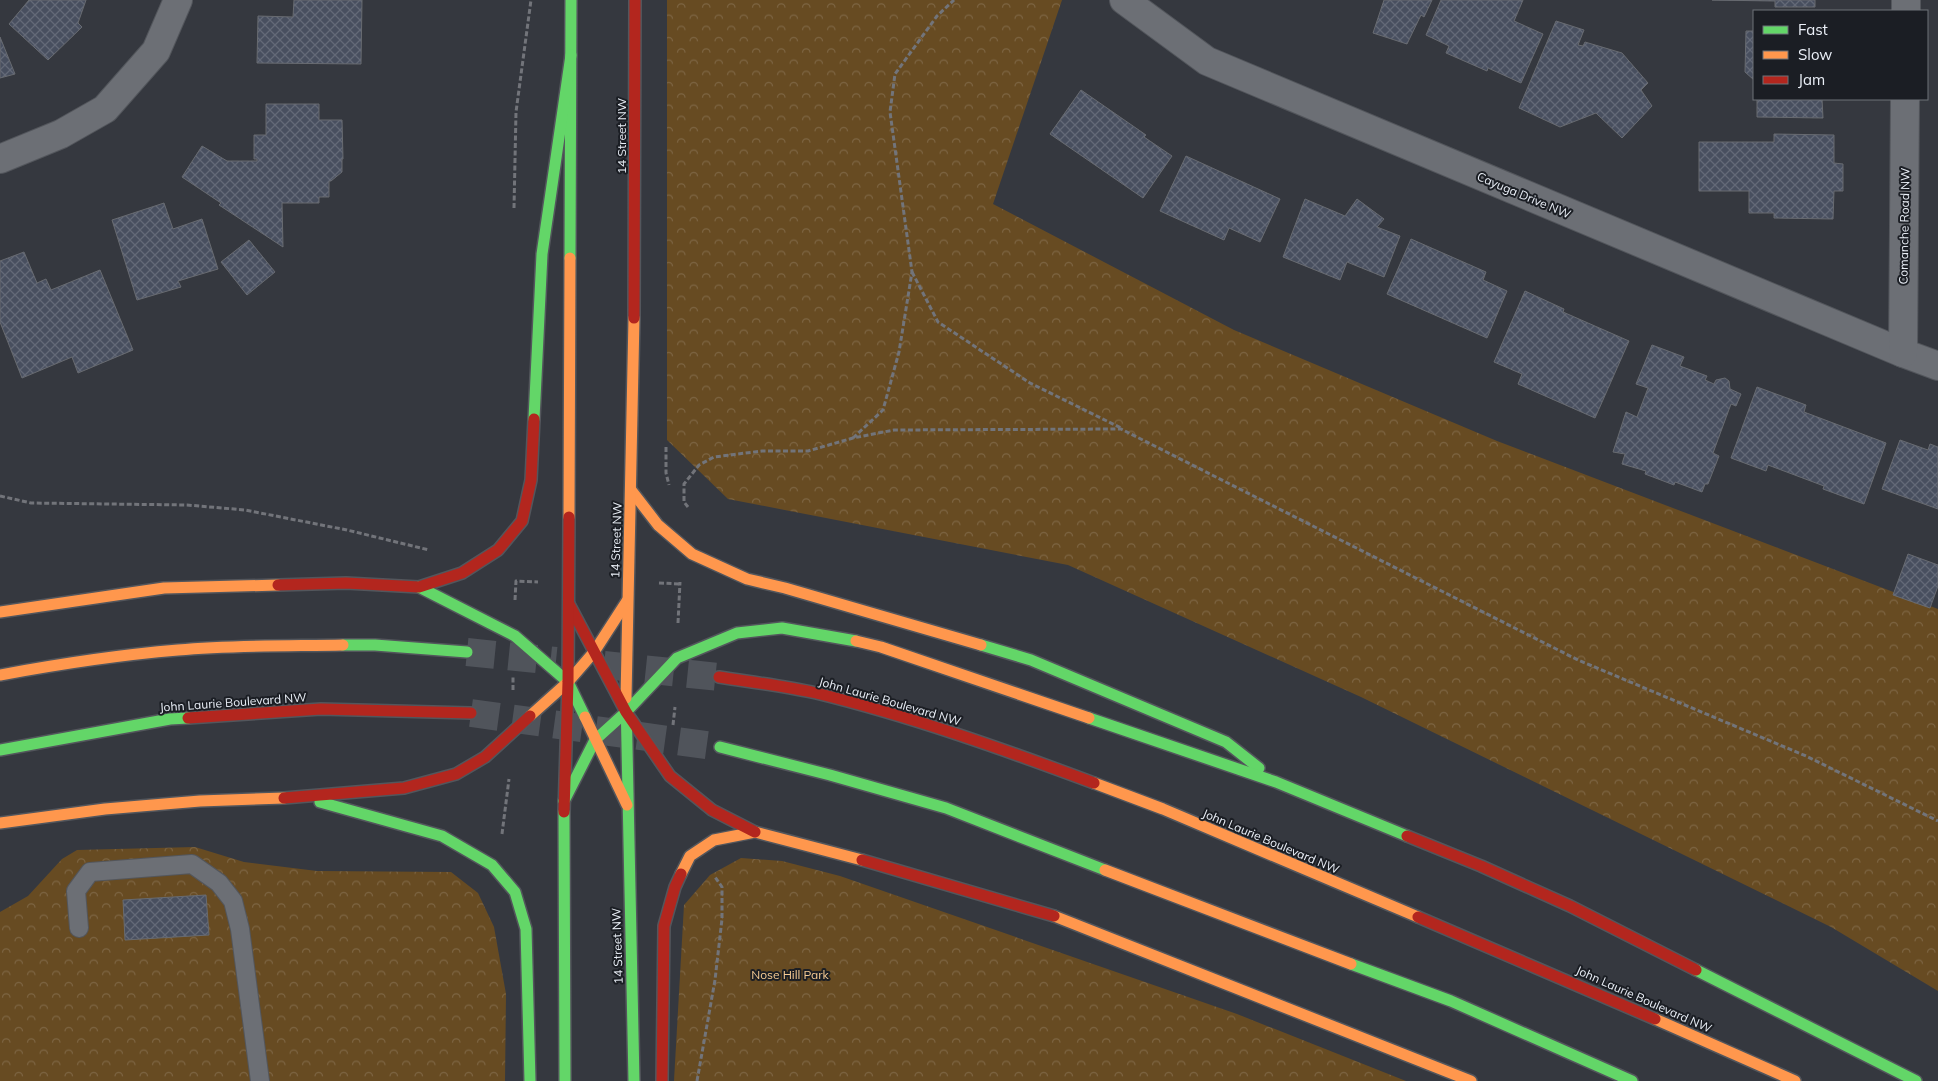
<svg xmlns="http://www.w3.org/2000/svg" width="1938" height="1081" font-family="Mulish,sans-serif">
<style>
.park{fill:url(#park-crowns)}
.building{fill:url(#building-cross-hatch);stroke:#686b71}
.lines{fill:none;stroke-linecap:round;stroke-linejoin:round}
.primary-tunnel{stroke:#50545b;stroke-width:28;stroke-dasharray:28 14;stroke-linecap:butt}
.lane-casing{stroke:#53565c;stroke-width:20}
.street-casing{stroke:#53565c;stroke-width:30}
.fast-casing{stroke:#53565c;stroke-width:14}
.slow-casing{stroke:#53565c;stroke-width:14}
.jam-casing{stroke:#53565c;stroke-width:14}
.path{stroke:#72747a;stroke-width:3;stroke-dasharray:5 2.5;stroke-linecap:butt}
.lane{stroke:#6c6f75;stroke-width:18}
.street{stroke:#6c6f75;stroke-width:28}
.fast{stroke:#63d668;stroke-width:11}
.slow{stroke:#ff974d;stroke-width:11}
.jam{stroke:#b3261e;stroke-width:11}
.labels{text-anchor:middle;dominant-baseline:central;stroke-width:4;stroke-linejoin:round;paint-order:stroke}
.street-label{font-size:12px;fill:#ebf0f8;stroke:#1b1e24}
.park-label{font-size:12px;fill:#f8cd94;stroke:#1b1e24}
</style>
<defs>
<pattern id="park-crowns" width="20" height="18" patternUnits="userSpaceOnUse" patternTransform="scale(1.25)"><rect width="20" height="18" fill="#674b22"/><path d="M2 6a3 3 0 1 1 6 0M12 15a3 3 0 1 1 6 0" fill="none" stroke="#7d6543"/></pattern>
<pattern id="building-cross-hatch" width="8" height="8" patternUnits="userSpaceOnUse" patternTransform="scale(1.25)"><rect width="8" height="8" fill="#484f5f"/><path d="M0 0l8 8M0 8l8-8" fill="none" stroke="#636977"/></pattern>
</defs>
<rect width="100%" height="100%" fill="#35383f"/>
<g class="park">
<polygon points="667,0 1062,0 993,204 1234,330 1497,441 1938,609 1938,991 1831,927 1361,697 1068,565 728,499 667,440"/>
<polygon points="195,847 244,862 317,871 451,872 478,893 494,927 506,994 505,1081 0,1081 0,912 28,896 62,859 77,850"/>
<polygon points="741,858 782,861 840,876 1237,1014 1406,1081 674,1081 684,905 710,875"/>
</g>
<g class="building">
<polygon points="29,0 86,0 78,23 82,27 48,60 9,24"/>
<polygon points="294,0 362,0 361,64 257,63 258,16 293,17"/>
<polygon points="1384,0 1432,0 1424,17 1421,15 1407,44 1373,33"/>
<polygon points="1441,0 1523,0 1514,21 1543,34 1521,83 1488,68 1487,71 1446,53 1449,46 1426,35"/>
<polygon points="1712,0 1815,0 1815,7 1775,7 1775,1"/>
<polygon points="1556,21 1584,30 1578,45 1583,46 1585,42 1622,53 1648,83 1641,90 1652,106 1622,138 1596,113 1560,127 1519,108"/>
<polygon points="1754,26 1754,80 1745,72 1746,31 1754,31"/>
<polygon points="0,37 15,74 0,78"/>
<polygon points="1081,90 1146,135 1144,137 1172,156 1143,198 1050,134"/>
<polygon points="1757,99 1822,99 1823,118 1757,117"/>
<polygon points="266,104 319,104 319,120 342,120 343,159 342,159 342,172 331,181 329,181 329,197 319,197 319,203 282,203 283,247 219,205 221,203 182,177 202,146 227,161 257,161 257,159 254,159 254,135 266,135"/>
<polygon points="1774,134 1834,135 1834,163 1843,164 1843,191 1834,191 1833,219 1774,218 1774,213 1749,213 1749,191 1699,191 1699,142 1774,142"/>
<polygon points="1186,156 1280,199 1260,242 1229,228 1224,240 1160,211"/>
<polygon points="1305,199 1345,216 1357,199 1384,219 1377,227 1400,236 1384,277 1347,262 1340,280 1283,257"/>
<polygon points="164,203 173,229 202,219 218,269 178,281 181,287 137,300 112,220"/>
<polygon points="1411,239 1486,272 1483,280 1507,291 1487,338 1387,294"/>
<polygon points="249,240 275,272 247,295 221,262"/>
<polygon points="24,252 37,283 46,279 51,290 100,270 133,350 78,373 72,357 22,378 0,322 0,261"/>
<polygon points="1525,291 1564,309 1563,312 1629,341 1595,418 1518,384 1522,374 1494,362"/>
<polygon points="1652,345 1684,357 1680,366 1707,376 1705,380 1714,384 1716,380 1725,378 1729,381 1730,389 1741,394 1736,406 1731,404 1713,453 1719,456 1708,484 1705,484 1702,492 1675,482 1674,485 1645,474 1646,471 1622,464 1625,454 1613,452 1626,412 1637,417 1648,388 1636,384"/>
<polygon points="1757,387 1806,405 1804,412 1886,443 1864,504 1823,489 1824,486 1768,465 1766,471 1731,458"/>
<polygon points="1900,440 1928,450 1930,444 1938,447 1938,509 1882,489"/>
<polygon points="1908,554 1938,565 1938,586 1930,608 1893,595"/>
<polygon points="206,895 209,935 125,940 123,900"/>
</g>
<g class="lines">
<g class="primary-tunnel">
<polyline points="467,652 556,661"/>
<polyline points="604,665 719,677"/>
<polyline points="471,713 720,747"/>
</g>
<defs>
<polyline id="lane" points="79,928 76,891 90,872 192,864 219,883 233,901 240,929 260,1081"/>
<g id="street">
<polyline points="1124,0 1207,61 1903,353 1938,366"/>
<polyline points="1906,11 1906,0"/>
<polyline points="0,159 61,134 105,109 156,51 178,0"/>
<polyline points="1903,353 1905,99"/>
</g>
<g id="fast">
<polyline points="570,258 571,0"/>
<polyline points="534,419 542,254 571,55"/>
<polyline points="419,587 515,636 568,682 585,717"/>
<polyline points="343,645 375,645 467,652"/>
<polyline points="981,645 1031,660 1226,742 1259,768"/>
<polyline points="626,698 634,1081"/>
<polyline points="1089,718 1276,782 1407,836"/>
<polyline points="720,747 830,775 946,808 1105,870"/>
<polyline points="0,750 170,719 188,718"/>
<polyline points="564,801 595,740 626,712 677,658 737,633 782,628 856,641"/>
<polyline points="320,802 442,836 492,865 515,892 526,929 530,1081"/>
<polyline points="564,812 565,1081"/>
<polyline points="1351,964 1451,1001 1632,1081"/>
<polyline points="1696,970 1916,1081"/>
</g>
<g id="slow">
<polyline points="631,490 658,525 692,554 747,579 785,588 981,645"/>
<polyline points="569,517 570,258"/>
<polyline points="0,612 164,588 278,585"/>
<polyline points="856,641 881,647 1089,718"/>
<path d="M0,675C59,664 118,655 178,650C233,645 288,646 343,645"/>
<polyline points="626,698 634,318"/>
<polyline points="530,716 568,682 594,652 627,601"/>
<polyline points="585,717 627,805"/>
<polyline points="1094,783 1163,809 1418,917"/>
<polyline points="0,823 105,809 200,801 284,798"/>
<polyline points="1105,870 1351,964"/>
<polyline points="681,874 690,856 714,840 755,832 862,860"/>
<polyline points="1054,916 1471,1081"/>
<polyline points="1655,1019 1795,1081"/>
</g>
<g id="jam">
<polyline points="634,318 635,0"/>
<polyline points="278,585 346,583 419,587 462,573 498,550 522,521 531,480 534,419"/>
<polyline points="569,604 626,712 670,776 712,810 755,832"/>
<path d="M719,677C751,682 785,686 816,693C910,716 1003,749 1094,783"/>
<polyline points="188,718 321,709 471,713"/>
<polyline points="284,798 404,788 456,774 485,757 530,716"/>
<polyline points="564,812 568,682 569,517"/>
<polyline points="1407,836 1481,866 1570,906 1696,970"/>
<polyline points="862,860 1054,916"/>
<polyline points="1418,917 1655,1019"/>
<polyline points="662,1081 664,926 675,887 681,874"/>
</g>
</defs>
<use href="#lane" class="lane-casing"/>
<use href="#street" class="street-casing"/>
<use href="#fast" class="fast-casing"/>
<use href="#slow" class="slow-casing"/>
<use href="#jam" class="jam-casing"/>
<g class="path">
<polyline points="514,208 516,112 531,0"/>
<polyline points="912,272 938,322 1030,383 1121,428"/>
<polyline points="853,438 883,410 899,352 912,272 890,112 895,74 937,16 954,0"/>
<polyline points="666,447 666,473 669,485"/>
<polyline points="0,496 31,503 187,505 245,510 347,530 429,550"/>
<polyline points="688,507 684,502 684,484 699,465 714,457 762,451 808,451 853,438 894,430 1121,429 1578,660 1806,756 1938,821"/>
<polyline points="659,583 680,584"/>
<polyline points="515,600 516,581 538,582"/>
<polyline points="678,623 680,582"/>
<polyline points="513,690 513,676"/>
<polyline points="673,725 675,707"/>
<polyline points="502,834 509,779"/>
<polyline points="697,1081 715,980 722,919 722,887 715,877"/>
</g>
<use href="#lane" class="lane"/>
<use href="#street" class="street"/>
<use href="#fast" class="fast"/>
<use href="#slow" class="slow"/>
<use href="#jam" class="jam"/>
</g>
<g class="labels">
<g class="street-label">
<text transform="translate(621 136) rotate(-90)">14 Street NW</text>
<text transform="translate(1524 195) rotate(23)">Cayuga Drive NW</text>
<text transform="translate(1904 226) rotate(-89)">Comanche Road NW</text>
<text transform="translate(616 540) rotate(-88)">14 Street NW</text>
<text transform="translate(890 701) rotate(16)">John Laurie Boulevard NW</text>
<text transform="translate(233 702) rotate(-4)">John Laurie Boulevard NW</text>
<text transform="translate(1271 841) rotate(23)">John Laurie Boulevard NW</text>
<text transform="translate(617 946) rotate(-92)">14 Street NW</text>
<text transform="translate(1644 999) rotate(24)">John Laurie Boulevard NW</text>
</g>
<g class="park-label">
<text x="790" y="974">Nose Hill Park</text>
</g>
</g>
<rect x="1753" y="10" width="175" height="90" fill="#1b1e24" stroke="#6e7279"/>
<rect x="1763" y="26" width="25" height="8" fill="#63d668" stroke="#6e7279"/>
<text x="1798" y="35" font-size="15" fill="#ebf0f8">Fast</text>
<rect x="1763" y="51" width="25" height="8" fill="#ff974d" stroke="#6e7279"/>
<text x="1798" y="60" font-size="15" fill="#ebf0f8">Slow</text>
<rect x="1763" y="76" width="25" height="8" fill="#b3261e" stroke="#6e7279"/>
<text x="1798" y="85" font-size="15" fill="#ebf0f8">Jam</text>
</svg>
